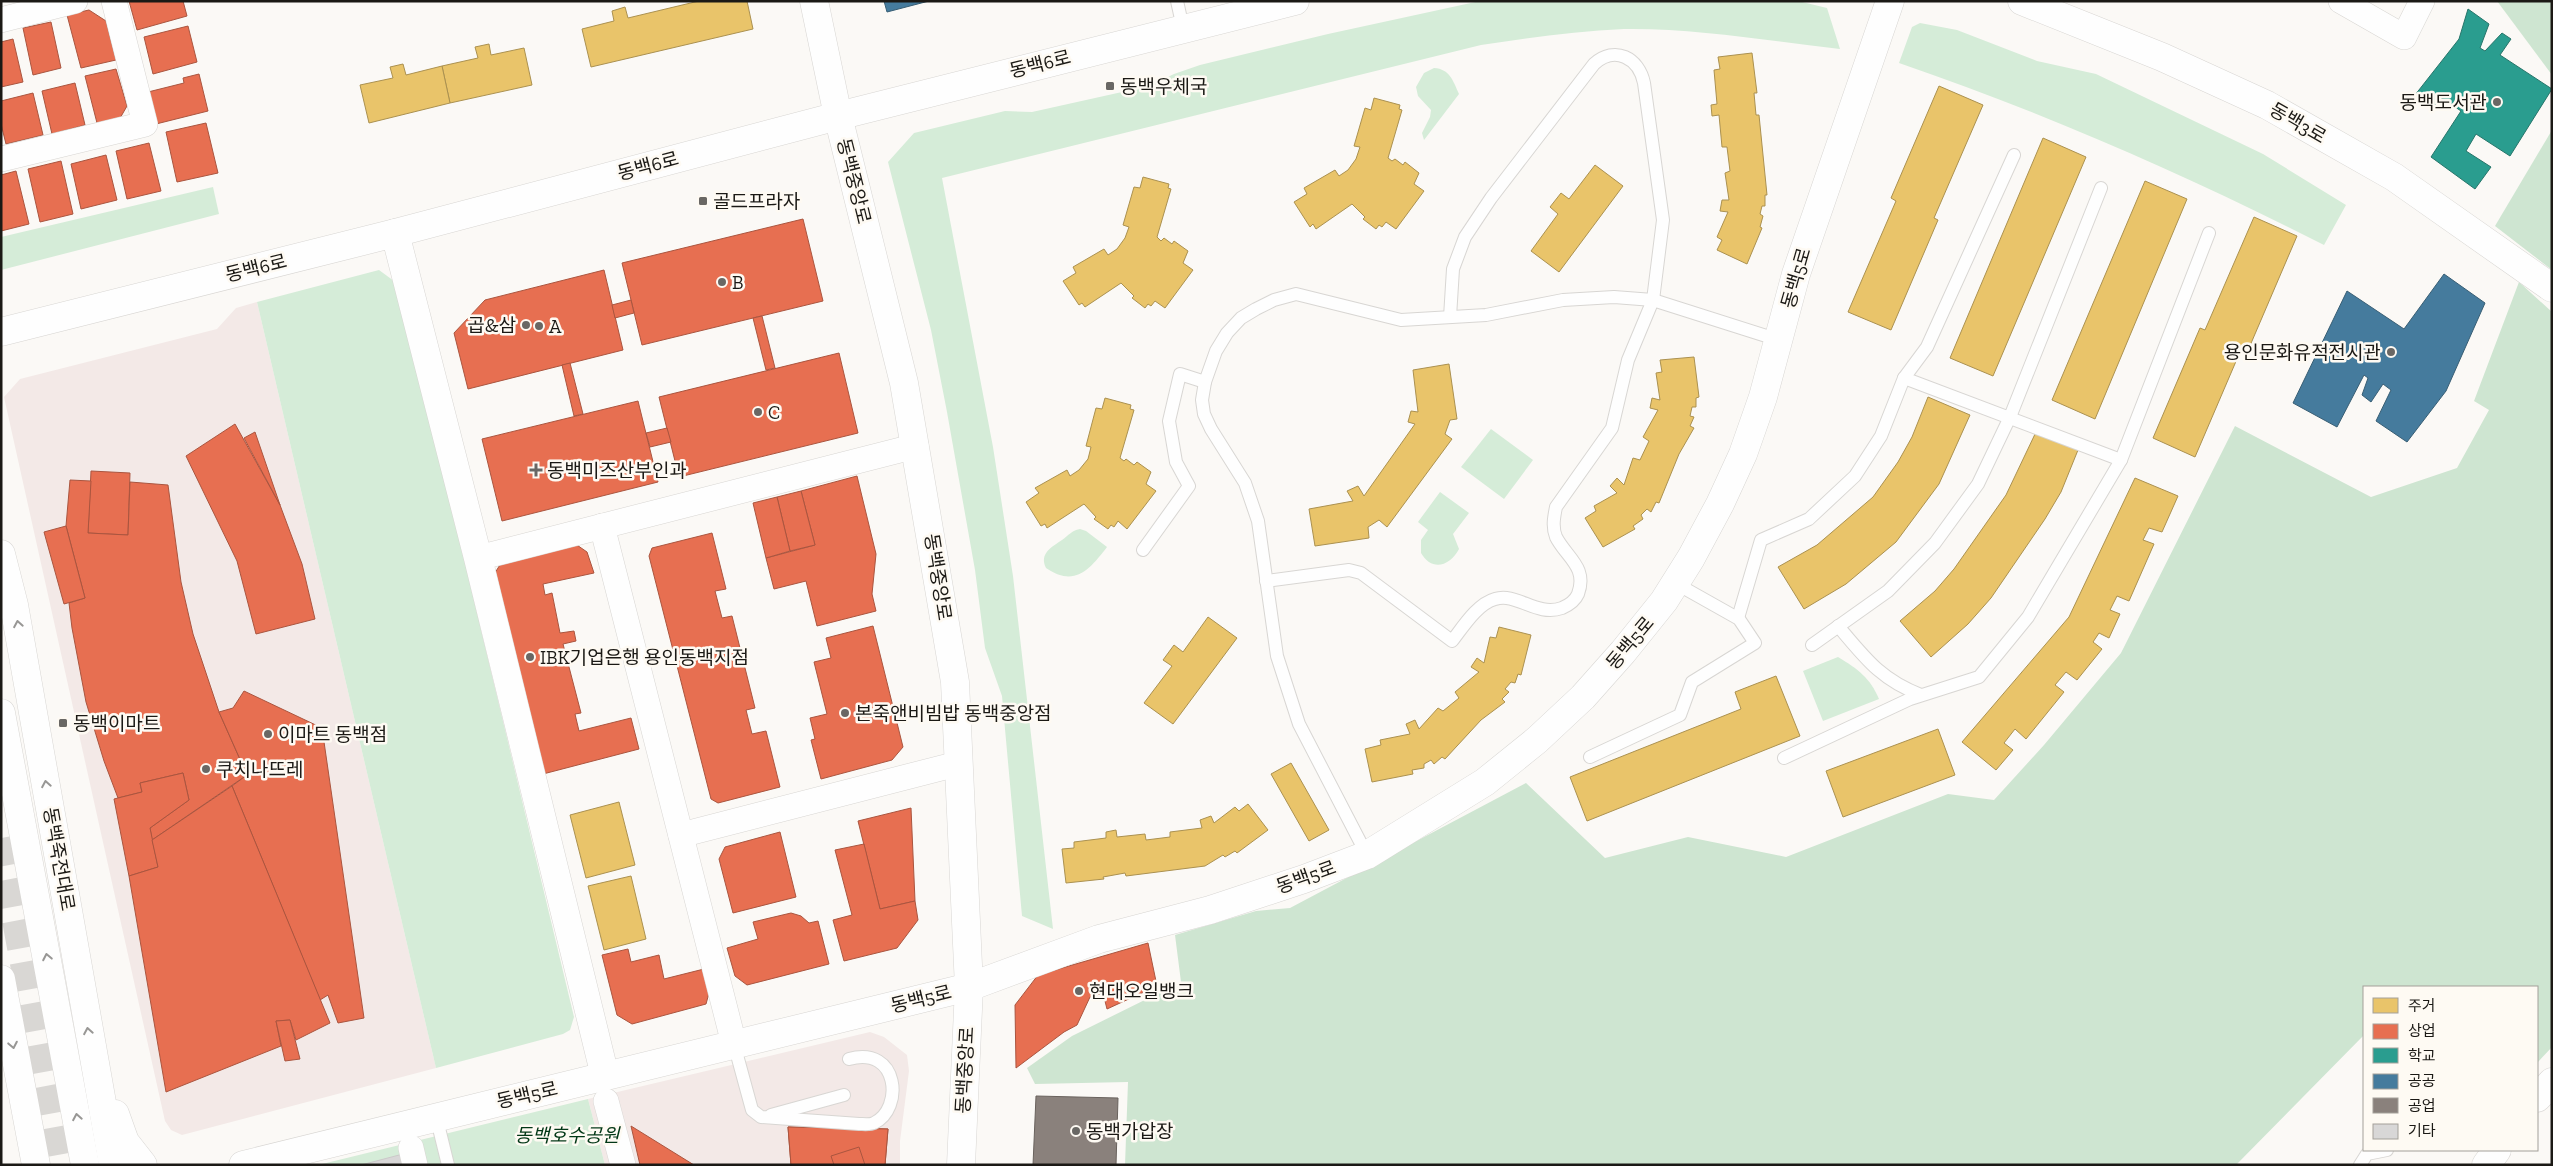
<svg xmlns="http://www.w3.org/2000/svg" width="2553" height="1166" font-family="'Zilla Slab','Noto Sans KR',serif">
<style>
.commercial{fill:#f3e9e7}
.green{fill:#d5ecd8}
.forest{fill:#cee5d1}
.homes{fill:#e9c46a;stroke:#ab9150}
.shops{fill:#e76f51;stroke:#aa553f}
.schools{fill:#2a9d8f;stroke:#26756a}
.public{fill:#457b9d;stroke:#385e74}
.industry{fill:#8a817c;stroke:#69625d}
.building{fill:#d8d7d7;stroke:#cbc9c9}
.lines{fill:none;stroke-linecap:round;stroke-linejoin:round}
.secondary-tunnel{stroke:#d9d7d4;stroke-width:28;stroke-dasharray:28 14;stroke-linecap:butt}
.lane-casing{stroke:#d8d6d3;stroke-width:14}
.street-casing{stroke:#d8d6d3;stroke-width:26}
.secondary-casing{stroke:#d8d6d3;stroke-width:29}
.lane{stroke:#fefefe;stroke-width:12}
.street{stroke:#fefefe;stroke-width:25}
.secondary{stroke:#fefefe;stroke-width:28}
.oneway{stroke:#989795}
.poi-dot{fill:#696764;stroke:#fefaf3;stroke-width:2}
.labels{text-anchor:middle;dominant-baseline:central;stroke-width:5;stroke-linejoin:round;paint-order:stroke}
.street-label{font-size:19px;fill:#1b1915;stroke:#fefaf3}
.poi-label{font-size:19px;fill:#1b1915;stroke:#fefaf3;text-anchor:start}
.park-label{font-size:19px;font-style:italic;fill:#023716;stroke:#fefaf3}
</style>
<rect width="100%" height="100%" fill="#fbf9f6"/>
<g class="commercial">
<polygon points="257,302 436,1068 182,1135 171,1130 165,1121 4,397 20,379 217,329 236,308"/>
<polygon points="870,1032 884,1037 907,1055 909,1071 900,1141 900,1165 605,1165 588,1099"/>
</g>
<g class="green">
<path d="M1480,1H1798L1827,8L1840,49C1769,41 1696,28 1624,29C1576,31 1529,38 1481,45L942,178L993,447L1013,576L1053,929L1022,916L1002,696L985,648L975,570L947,412L931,330L888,162L914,133L1005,111L1032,112L1149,86L1174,74L1200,65L1328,34Z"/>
<path d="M1920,23L1957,30L2037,61L2096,74L2263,154L2346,205L2324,245C2186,175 2045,113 1899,63L1912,27Z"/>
<path d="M1434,68C1450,69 1453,81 1459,94L1424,140L1422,133L1430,117L1431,110L1418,96L1416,87L1424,73Z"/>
<polygon points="213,187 219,214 1,270 1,237"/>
<polygon points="379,270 398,284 574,1017 570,1030 563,1034 436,1068 257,302"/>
<polygon points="1491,429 1533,460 1504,499 1461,467"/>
<path d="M1440,492L1469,513L1453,534L1459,549C1450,566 1432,572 1421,553V540L1428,530L1418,522Z"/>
<path d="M1080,529L1086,531L1107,547C1090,569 1075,588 1046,568C1039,553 1052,547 1062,540C1069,535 1071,531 1080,529Z"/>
<path d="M1838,657C1858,669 1870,678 1879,699L1823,721L1803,671Z"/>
<polygon points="588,1099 605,1165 318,1165"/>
</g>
<g class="forest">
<polygon points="2497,1 2552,1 2552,75"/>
<polygon points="2552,130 2552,270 2495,226"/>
<polygon points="2519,282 2552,312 2552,1047 2537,1063 2537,987 2364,987 2364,1035 2236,1165 1125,1165 1128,1082 1035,1084 1027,1068 1072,1036 1181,982 1175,935 1256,911 1290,908 1526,783 1605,858 1688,837 1786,857 1948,794 1994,800 2044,745 2121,653 2235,426 2371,497 2457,468 2489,410 2474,401"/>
</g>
<g class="homes">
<polygon points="747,1 753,29 591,67 582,29 614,21 612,11 625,7 628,18 699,1"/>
<polygon points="489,44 491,55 524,48 532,85 450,103 442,66 478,58 475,47"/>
<polygon points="1752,53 1757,93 1754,93 1756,115 1759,115 1767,195 1765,195 1765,206 1762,206 1760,214 1763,216 1760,227 1762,228 1747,264 1717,250 1722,240 1717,237 1728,212 1720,211 1722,200 1729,200 1725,173 1730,171 1727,147 1722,147 1719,115 1712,116 1711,105 1717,104 1714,70 1720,69 1718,57"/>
<polygon points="403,64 406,75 442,66 450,103 369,123 360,85 393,78 390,67"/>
<polygon points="1939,86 1983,105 1934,218 1938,220 1891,330 1848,312 1896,201 1891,198"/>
<polygon points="1374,98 1400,105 1399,109 1402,110 1388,158 1392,161 1395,159 1403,165 1405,162 1419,173 1414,184 1424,191 1396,229 1386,222 1382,227 1379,225 1376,229 1363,219 1365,217 1352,204 1316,229 1313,224 1310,227 1294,202 1307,194 1304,188 1335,170 1339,176 1348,170 1356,159 1360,147 1354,146 1365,108 1371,110"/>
<polygon points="2043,138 2086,157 1993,376 1950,358"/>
<polygon points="1595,165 1623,186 1559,272 1531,251 1558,214 1550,207 1561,193 1569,199"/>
<polygon points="1143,177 1169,184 1168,188 1171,189 1157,237 1161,241 1164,238 1172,244 1174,241 1188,251 1183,263 1193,270 1165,308 1155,301 1151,306 1148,304 1145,308 1132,298 1134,296 1121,283 1085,307 1082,303 1079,305 1063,281 1076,273 1073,267 1104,249 1108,255 1117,249 1125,238 1129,227 1123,225 1134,187 1140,188"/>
<polygon points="2145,181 2187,199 2095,419 2052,400"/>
<polygon points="2254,217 2297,236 2249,348 2243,345 2195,457 2153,438 2200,328 2205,330"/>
<polygon points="1694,357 1699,397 1696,398 1696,407 1692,407 1690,416 1694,417 1690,426 1694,428 1679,454 1659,503 1656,502 1651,512 1647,509 1641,515 1643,519 1633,526 1635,529 1603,547 1585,518 1596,511 1594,506 1617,493 1610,486 1617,478 1624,485 1633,458 1640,460 1649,441 1643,437 1658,410 1650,408 1652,398 1660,400 1656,373 1662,372 1660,360"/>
<polygon points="1449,364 1457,419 1450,420 1445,434 1452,439 1387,527 1379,520 1368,527 1369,538 1315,546 1309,509 1353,501 1347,491 1358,486 1364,496 1415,424 1408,422 1411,411 1418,412 1413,370"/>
<polygon points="1928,397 1970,415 1939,484 1896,542 1846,584 1804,609 1778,567 1817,545 1873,497 1898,462 1912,437"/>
<polygon points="1105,398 1131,405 1130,409 1134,410 1120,458 1124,461 1126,459 1134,465 1137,462 1151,472 1146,484 1156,491 1127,529 1118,521 1114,527 1111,525 1108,529 1094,519 1096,517 1084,504 1047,528 1045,524 1041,526 1026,502 1039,493 1035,488 1067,470 1070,476 1079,470 1088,459 1091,447 1086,446 1096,408 1102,409"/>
<polygon points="2036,432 2078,450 2061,492 2045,519 1991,598 1968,624 1931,657 1900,621 1935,591 1954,569 2006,495"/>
<polygon points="2135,478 2178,496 2162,532 2149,528 2143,540 2154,544 2129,601 2117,596 2110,610 2120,614 2109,638 2099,633 2093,642 2102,649 2077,680 2066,672 2055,685 2064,692 2026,739 2015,729 2004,743 2013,750 1996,770 1962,742 2069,617"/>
<polygon points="1208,617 1237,638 1173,724 1144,703 1172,666 1163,660 1174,645 1183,652"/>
<polygon points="1499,627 1531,635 1521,675 1518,674 1515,683 1511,682 1505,689 1509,692 1502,699 1505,702 1481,720 1445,759 1442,757 1434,764 1431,760 1424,764 1424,768 1412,770 1413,774 1372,782 1365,749 1381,745 1380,740 1410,734 1406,724 1415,720 1419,729 1438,708 1443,711 1459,698 1455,692 1479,672 1471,667 1477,658 1484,663 1490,637 1496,638"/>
<polygon points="1776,676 1800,736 1587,821 1570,777 1741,709 1735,692"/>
<polygon points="1938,729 1955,775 1843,817 1826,771"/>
<polygon points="1291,763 1329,830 1309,841 1271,774"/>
<polygon points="619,802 635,865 586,878 570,815"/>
<polygon points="1248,804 1268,830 1237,853 1235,851 1225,857 1223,855 1205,866 1126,876 1125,873 1103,877 1104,879 1066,883 1062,849 1074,848 1074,842 1106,838 1106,832 1116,830 1117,837 1145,834 1146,840 1170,837 1170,832 1202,828 1200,820 1211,816 1214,823 1235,807 1239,811"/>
<polygon points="631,876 646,939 604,950 588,886"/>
</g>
<g class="shops">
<polygon points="129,1 183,1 187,16 137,30"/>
<polygon points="89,10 106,21 116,60 81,68 67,15"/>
<polygon points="51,22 61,68 33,75 23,28"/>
<polygon points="188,26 197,62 153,74 144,37"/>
<polygon points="13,39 23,82 1,87 1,42"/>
<polygon points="116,69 127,106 119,120 97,123 85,76"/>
<polygon points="199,74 208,111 156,124 148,92 184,83 183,78"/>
<polygon points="75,83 85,125 52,134 42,91"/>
<polygon points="33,93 43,135 6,144 1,124 1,101"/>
<polygon points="206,123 218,173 177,182 166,132"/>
<polygon points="149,143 161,191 127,199 116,151"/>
<polygon points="106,155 117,200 81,209 71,164"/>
<polygon points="61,161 73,214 40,222 28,169"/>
<polygon points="16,171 29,224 1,231 1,175"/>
<polygon points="803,219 823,301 642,345 622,263"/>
<polygon points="604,270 623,350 468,389 454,333 485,300"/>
<polygon points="631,300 634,313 615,318 612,305"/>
<polygon points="762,316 775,368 766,370 753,318"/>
<polygon points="839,353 858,433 679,477 659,397"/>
<polygon points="570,363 583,414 574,416 562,365"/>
<polygon points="638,401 658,482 502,521 482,439"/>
<polygon points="235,424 280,505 302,564 315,619 256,634 237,561 186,456"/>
<polygon points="667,428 671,442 650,447 646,433"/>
<polygon points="255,432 280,505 244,438"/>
<polygon points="91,471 130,473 128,535 88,533"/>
<polygon points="857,476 876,554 872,594 876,611 817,626 806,581 774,589 766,558 815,545 801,491"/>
<polygon points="70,480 91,481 88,533 128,535 130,482 168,485 181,582 193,634 219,712 247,775 152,840 150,828 189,800 183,773 140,783 142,792 118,798 104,761 86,702 72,628 69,603 85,598 66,526"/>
<polygon points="801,491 815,545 790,551 777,497"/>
<polygon points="777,497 790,551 766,558 753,503"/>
<polygon points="66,526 85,598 64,604 44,532"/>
<polygon points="712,533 726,589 715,591 722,618 732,616 755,708 746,710 752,734 766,731 780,787 718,803 711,799 649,556 652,548"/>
<polygon points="574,543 587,552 594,573 543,584 545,595 552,593 560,633 574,631 576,641 563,644 581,713 575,714 579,731 631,718 639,749 543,774 493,576 503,560"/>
<polygon points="873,626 903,747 892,760 821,779 811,740 815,739 810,718 827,714 814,662 831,658 826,638"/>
<polygon points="244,691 322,728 364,1018 338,1023 328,995 320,1000 232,786 247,775 219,712 233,708"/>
<polygon points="183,773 189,800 150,828 158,867 129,876 114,799 142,792 140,783"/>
<polygon points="232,786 330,1023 296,1040 290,1020 276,1021 281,1046 166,1092 129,876 158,867 152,840"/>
<polygon points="911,808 915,901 880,909 858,821"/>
<polygon points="780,832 796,897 733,913 719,859 725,847"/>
<polygon points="864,844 880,909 915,901 918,920 897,948 844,961 833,920 852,915 835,850"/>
<polygon points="791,913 801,916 809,923 818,921 829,964 747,985 735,976 727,948 758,939 753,922"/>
<polygon points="1148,943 1157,986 1107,1009 1103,993 1090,997 1077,1025 1064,1032 1016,1068 1015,1005 1038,975"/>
<polygon points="628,949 631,962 659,955 664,979 704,969 709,993 706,1004 632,1024 617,1015 602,955"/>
<polygon points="290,1020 300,1059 285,1061 276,1021"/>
<polygon points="631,1126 694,1165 640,1165"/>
<polygon points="788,1127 888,1129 885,1165 791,1165"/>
<polygon points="788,1127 888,1129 885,1165 791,1165"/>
<polygon points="859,1147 865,1165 834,1165 831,1156"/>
</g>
<polygon class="schools" points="2468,9 2489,24 2480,48 2485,51 2502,33 2511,39 2500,55 2552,89 2510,156 2476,134 2466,151 2491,167 2475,189 2431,157 2461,111 2442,98 2434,107 2415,95 2459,39"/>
<g class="public">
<polygon points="884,1 929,1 887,12"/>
<polygon points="2444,274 2485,303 2446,391 2407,442 2376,421 2391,390 2383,384 2371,402 2362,395 2368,378 2364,375 2337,427 2293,403 2347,291 2404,329"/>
</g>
<polygon class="industry" points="1036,1096 1118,1098 1116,1165 1033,1165"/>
<polygon class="building" points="403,1154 405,1165 361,1165"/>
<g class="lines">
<polyline class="secondary-tunnel" points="1,838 61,1165"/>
<defs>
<g id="lane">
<polyline points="1177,1 1183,28"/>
<polyline points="1904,378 2121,460"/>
<polyline points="1143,550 1189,486 1176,462 1169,421 1180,374 1205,382"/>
<path d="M1266,581L1349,570L1361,573L1452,641C1463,627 1477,604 1495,599C1517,592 1536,617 1562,608C1569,605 1575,601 1578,594C1588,567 1566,557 1556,537C1552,527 1554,517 1556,507L1612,428L1628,360L1653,300L1663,220L1644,83C1639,58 1615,45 1594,64L1491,198L1465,237L1453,269L1450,317"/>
<polyline points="1738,618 1761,540 1809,519 1855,476 1881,436 1904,378 1927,347 2014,155"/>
<path d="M1838,626C1865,658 1881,680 1921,695"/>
<polyline points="1812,645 1888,591 1935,543 1978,484 2010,417 2101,188"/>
<polyline points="1590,757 1680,715 1692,682 1755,643 1739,619 1675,583"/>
<polyline points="1784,758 1910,699 1979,677 2028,617 2121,460 2209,233"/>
<polyline points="1367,855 1299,724 1277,656 1258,521 1245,483 1211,429 1204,414 1202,400 1205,382 1216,351 1227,333 1241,318 1256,309 1274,300 1296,294 1401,320 1486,315 1563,300 1614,297 1653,300 1779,340"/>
<path d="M734,1044L752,1110L761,1117L859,1124C863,1124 870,1125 874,1123C904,1109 899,1045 849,1059"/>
<polyline points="771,1115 844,1095"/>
<polyline points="436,1116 448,1165"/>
<polyline points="2360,1165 2367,1154 2387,1150"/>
</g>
<g id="street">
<polyline points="2341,1 2404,37 2422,1"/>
<polyline points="1,20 75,1"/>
<polyline points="1,159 145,124 114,1"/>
<polyline points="602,526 734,1044"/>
<polyline points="478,558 916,446"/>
<polyline points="681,835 957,764"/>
<polyline points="606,1101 623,1165"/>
<polyline points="411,1148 415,1165"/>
</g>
<g id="secondary">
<polyline points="814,1 838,116 904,383 955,682 969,987 961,1165"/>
<polyline points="2022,1 2162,57 2267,105 2394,177 2552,288"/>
<polyline points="395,233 478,558 605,1076"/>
<polyline points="1,332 395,233 838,116 1295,1"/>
<polyline points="1,554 14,605 113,1165"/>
<polyline points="1,713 85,1165"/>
<polyline points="1,979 36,1165"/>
<polyline points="2537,1098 2552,1082"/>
<polyline points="115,1114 125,1142 143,1165"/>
<polyline points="243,1165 969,987 1099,939 1210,910 1304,879 1367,855 1485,782 1537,740 1583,697 1623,652 1664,601 1691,558 1720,504 1743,454 1763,397 1796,274 1890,1"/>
<polyline points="2486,1165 2497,1150"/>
</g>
</defs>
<use href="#lane" class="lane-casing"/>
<use href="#street" class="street-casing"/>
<use href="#secondary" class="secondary-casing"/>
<use href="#lane" class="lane"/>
<use href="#street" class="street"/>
<use href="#secondary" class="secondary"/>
</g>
<defs><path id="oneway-chevron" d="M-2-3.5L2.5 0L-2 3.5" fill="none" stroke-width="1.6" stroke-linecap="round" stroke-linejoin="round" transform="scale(1.25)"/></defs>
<g class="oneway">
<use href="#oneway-chevron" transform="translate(18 624) rotate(-100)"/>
<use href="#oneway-chevron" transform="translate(46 784) rotate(-100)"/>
<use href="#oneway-chevron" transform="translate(47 957) rotate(-101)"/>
<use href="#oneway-chevron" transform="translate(88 1031) rotate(-100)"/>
<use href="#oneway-chevron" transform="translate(13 1045) rotate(79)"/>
<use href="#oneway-chevron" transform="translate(77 1117) rotate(-100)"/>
</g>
<g class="poi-dot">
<rect x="1105" y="81" width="10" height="10" rx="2.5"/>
<circle cx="2497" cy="102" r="5"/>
<rect x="698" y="196" width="10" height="10" rx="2.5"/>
<circle cx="722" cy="282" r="5"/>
<circle cx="526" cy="325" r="5"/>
<circle cx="539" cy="326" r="5"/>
<circle cx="2391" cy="352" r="5"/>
<circle cx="758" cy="412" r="5"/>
<path d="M533.5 462.5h5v5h5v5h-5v5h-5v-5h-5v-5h5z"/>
<circle cx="530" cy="657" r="5"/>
<circle cx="845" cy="713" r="5"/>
<rect x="58" y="718" width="10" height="10" rx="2.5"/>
<circle cx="268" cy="734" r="5"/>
<circle cx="206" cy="769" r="5"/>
<circle cx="1079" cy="991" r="5"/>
<circle cx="1076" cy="1131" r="5"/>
</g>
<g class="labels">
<g class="street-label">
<text transform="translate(1040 64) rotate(-14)">동백6로</text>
<text transform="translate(2298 123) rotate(30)">동백3로</text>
<text transform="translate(648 166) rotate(-15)">동백6로</text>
<text transform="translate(854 181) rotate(76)">동백중앙로</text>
<text transform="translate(256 268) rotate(-14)">동백6로</text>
<text transform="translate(1796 278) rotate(-74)">동백5로</text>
<text transform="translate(938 577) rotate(81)">동백중앙로</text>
<text transform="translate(1630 643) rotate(-50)">동백5로</text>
<text transform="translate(59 859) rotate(80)">동백죽전대로</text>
<text transform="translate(1306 877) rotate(-20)">동백5로</text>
<text transform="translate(921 999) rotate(-14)">동백5로</text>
<text transform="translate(965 1070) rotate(-87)">동백중앙로</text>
<text transform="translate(527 1095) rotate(-13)">동백5로</text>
</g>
<g class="poi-label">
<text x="1120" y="86">동백우체국</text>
<text x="2487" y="102" text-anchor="end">동백도서관</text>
<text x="713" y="201">골드프라자</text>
<text x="732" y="282">B</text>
<text x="516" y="325" text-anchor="end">곱&amp;삼</text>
<text x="549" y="326">A</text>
<text x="2381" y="352" text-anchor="end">용인문화유적전시관</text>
<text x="768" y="412">C</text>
<text x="547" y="470">동백미즈산부인과</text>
<text x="540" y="657">IBK기업은행 용인동백지점</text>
<text x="855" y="713">본죽앤비빔밥 동백중앙점</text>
<text x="73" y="723">동백이마트</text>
<text x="278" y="734">이마트 동백점</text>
<text x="216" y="769">쿠치나뜨레</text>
<text x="1089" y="991">현대오일뱅크</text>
<text x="1086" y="1131">동백가압장</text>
</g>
<g class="park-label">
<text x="567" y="1135">동백호수공원</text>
</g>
</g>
<rect width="2553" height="1166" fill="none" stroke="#1b1915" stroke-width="5"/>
<rect x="2363" y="986" width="175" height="165" fill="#fefaf3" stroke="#a3a09a"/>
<rect x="2373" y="998" width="25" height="15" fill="#e9c46a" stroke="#a3a09a"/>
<text x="2408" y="1011" font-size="15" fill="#1b1915">주거</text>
<rect x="2373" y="1024" width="25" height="15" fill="#e76f51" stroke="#a3a09a"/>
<text x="2408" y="1036" font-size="15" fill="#1b1915">상업</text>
<rect x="2373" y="1048" width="25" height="15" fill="#2a9d8f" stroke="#a3a09a"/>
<text x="2408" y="1061" font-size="15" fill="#1b1915">학교</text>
<rect x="2373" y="1074" width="25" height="15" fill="#457b9d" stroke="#a3a09a"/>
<text x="2408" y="1086" font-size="15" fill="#1b1915">공공</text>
<rect x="2373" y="1098" width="25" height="15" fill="#8a817c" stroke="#a3a09a"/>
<text x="2408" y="1111" font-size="15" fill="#1b1915">공업</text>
<rect x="2373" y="1124" width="25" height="15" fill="#d8d7d7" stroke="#a3a09a"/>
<text x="2408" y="1136" font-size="15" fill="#1b1915">기타</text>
</svg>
